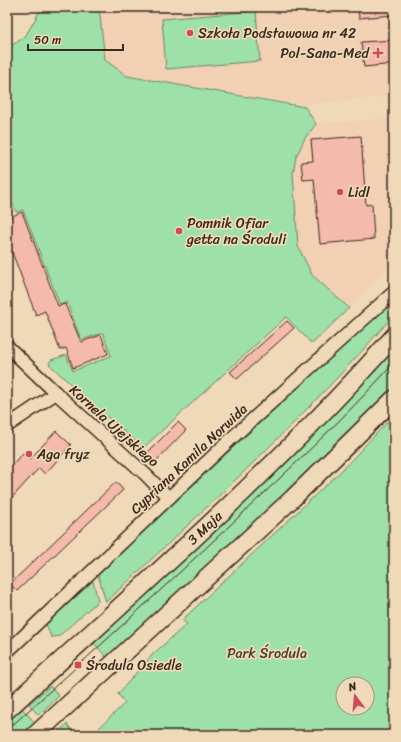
<svg xmlns="http://www.w3.org/2000/svg" width="401" height="742" font-family="Sriracha,sans-serif">
<style>
.built{fill:#f1d0b4}
.green{fill:#9ee0aa;stroke:#6c8564;fill-rule:evenodd}
.building{fill:#f4baac;stroke:#3b2a1e}
.lines{fill:none;stroke-linecap:round;stroke-linejoin:round}
.minor-casing{stroke:#3b2a1e;stroke-width:15}
.secondary-casing{stroke:#3b2a1e;stroke-width:20}
.minor{stroke:#f0d9b8;stroke-width:12}
.secondary{stroke:#f0d9b8;stroke-width:17}
.tram{stroke:#3b2a1e;stroke-width:1}
.poi-dot{fill:#d1495b;stroke:#f0d9b8;stroke-width:1.5}
.labels{text-anchor:middle;dominant-baseline:central;stroke-width:3.5;stroke-linejoin:round;paint-order:stroke}
.poi-label{font-size:14px;fill:#3b2a1e;stroke:#f0d9b8;text-anchor:start}
.street-label{font-size:14px;fill:#3b2a1e;stroke:#f0d9b8}
.park-label{font-size:14px;fill:#4a4533;stroke:#f0d9b8}
</style>
<rect width="100%" height="100%" fill="#f0d9b8"/>
<filter id="ink" filterUnits="userSpaceOnUse"><feTurbulence type="fractalNoise" baseFrequency=".025" numOctaves="2"/><feDisplacementMap in="SourceGraphic" scale="8" xChannelSelector="R" yChannelSelector="G"/><feConvolveMatrix kernelMatrix="1 2 1 2 8 2 1 2 1" color-interpolation-filters="sRGB"/></filter>
<g filter="url(#ink)">
<g class="built">
<polygon points="99,7 394,7 394,96 305,104 127,76 105,60"/>
<polygon points="394,118 394,260 349,308 312,275 298,246 293,173 296,157 305,137 316,124"/>
</g>
<g class="green">
<polygon points="42,7 99,7 105,60 127,76 305,107 316,124 305,138 296,157 293,173 298,246 312,275 349,308 312,344 286,317 143,448 81,394 49,364 51,360 66,355 73,371 111,356 103,333 81,340 67,302 60,305 23,210 16,212 7,190 7,48 25,37"/>
<polygon points="256,11 260,61 166,69 162,19"/>
<path d="M394,300V315C305,418 205,509 106,602L98,575L227,453Z"/>
<polygon points="394,346 394,389 316,468 108,659 93,642"/>
<path d="M394,415V735H92L125,703L118,694L152,655L187,624L182,620L341,471ZM343,684H367V708H343Z"/>
<polygon points="93,581 98,601 59,636 55,637 51,637 46,624"/>
<polygon points="50,686 59,696 38,715 29,704"/>
<polygon points="20,706 36,724 24,735 7,735 7,718"/>
<polygon points="67,724 75,735 55,735"/>
</g>
<g class="building">
<polygon points="358,7 394,7 394,15 359,18"/>
<polygon points="394,40 394,64 364,67 361,42"/>
<polygon points="361,136 366,205 372,204 374,239 320,244 314,179 303,180 301,162 313,161 311,140"/>
<polygon points="22,212 58,306 65,304 81,342 101,335 108,354 73,368 66,348 60,350 45,311 36,315 7,239 7,218"/>
<polygon points="287,321 294,328 237,379 230,372"/>
<polygon points="178,422 186,430 155,462 147,453"/>
<polygon points="56,431 71,445 45,474 39,468 7,503 7,470 23,453 30,459"/>
<polygon points="116,482 123,490 17,591 10,584"/>
</g>
<g class="lines">
<defs>
<g id="minor">
<polyline points="7,346 56,393 146,475 169,498"/>
<polyline points="7,426 56,393"/>
<polyline points="7,652 233,437 394,292"/>
</g>
<g id="secondary">
<path d="M7,710C139,588 275,471 394,336"/>
<polyline points="35,735 292,499 394,399"/>
</g>
</defs>
<use href="#minor" class="minor-casing"/>
<use href="#secondary" class="secondary-casing"/>
<use href="#minor" class="minor"/>
<use href="#secondary" class="secondary"/>
<path class="tram" d="M7,730C80,664 154,597 226,529C283,475 341,422 394,363"/>
</g>
</g>
<g class="poi-dot">
<circle cx="190" cy="33" r="4"/>
<path d="M376 47h4v4h4v4h-4v4h-4v-4h-4v-4h4z"/>
<circle cx="340" cy="192" r="4"/>
<circle cx="179" cy="231" r="4"/>
<circle cx="29" cy="454" r="4"/>
<rect x="74" y="661" width="8" height="8" rx="2"/>
</g>
<g class="labels">
<g class="poi-label">
<text x="198" y="33">Szkoła Podstawowa nr 42</text>
<text x="369" y="53" text-anchor="end">Pol-Sana-Med</text>
<text x="348" y="192">Lidl</text>
<text x="187" y="223">Pomnik Ofiar<tspan x="187" dy="16">getta na Środuli</tspan></text>
<text x="37" y="454">Aga fryz</text>
<text x="86" y="665">Środula Osiedle</text>
</g>
<g class="street-label">
<text transform="translate(114 426) rotate(42)">Kornela Ujejskiego</text>
<text transform="translate(189 459) rotate(-43)">Cypriana Kamila Norwida</text>
<text transform="translate(205 528) rotate(-43)">3 Maja</text>
</g>
<g class="park-label">
<text x="267" y="653">Park Środula</text>
</g>
</g>
<rect width="401" height="742" fill="none" stroke="#f0d9b8" stroke-width="24"/>
<rect x="12" y="12" width="377" height="718" fill="none" stroke="#3b2a1e" stroke-width="1.5" filter="url(#ink)"/>
<g transform="translate(355 696) rotate(344)"><circle r="19" fill="#f0d9b8" stroke="#a8937a"/>
<path d="M0-3L7 15L0 10L-7 15Z" fill="#d1495b"/>
<text y="-6" font-size="11" font-weight="bold" text-anchor="middle" fill="#3b2a1e">N</text>
</g>
<path d="M28 44v6h95v-6" fill="none" stroke="#3b2a1e" stroke-width="2"/>
<text x="34" y="44" font-size="12" fill="#3b2a1e" stroke="#f0d9b8" stroke-width="3" paint-order="stroke">50 m</text>
</svg>
